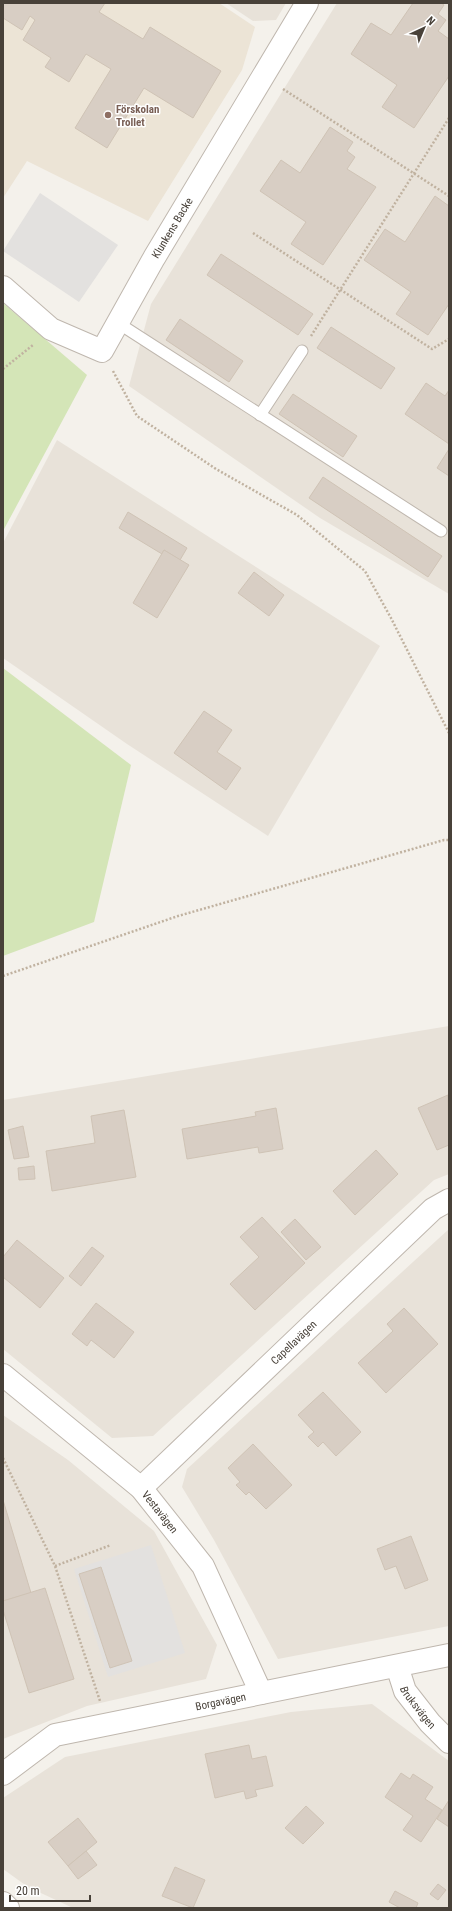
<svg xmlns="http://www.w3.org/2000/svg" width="452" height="1911" font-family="'Roboto Condensed',sans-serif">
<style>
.residential{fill:#e8e2d9}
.education{fill:#ece4d6}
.green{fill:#d4e5b7}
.parking{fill:#e3e1df}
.building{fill:#d8cec4;stroke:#cfc3b5}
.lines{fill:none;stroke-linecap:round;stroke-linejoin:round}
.lane-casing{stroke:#bfb7ae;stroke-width:13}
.street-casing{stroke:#bfb7ae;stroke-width:24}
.path{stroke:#c0b2a0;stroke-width:2.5;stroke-dasharray:2 2;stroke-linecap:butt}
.lane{stroke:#fff;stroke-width:11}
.street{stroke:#fff;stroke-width:22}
.education-dot{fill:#8d6e63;stroke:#fff;stroke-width:1.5}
.labels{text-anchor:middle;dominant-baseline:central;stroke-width:3;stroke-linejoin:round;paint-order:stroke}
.education-label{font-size:11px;font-weight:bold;fill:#785e54;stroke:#fff;text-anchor:start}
.street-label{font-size:11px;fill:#484139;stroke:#fff}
</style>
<rect width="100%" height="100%" fill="#f4f1eb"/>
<g class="residential">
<polygon points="226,3 286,3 276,20 253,21"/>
<polygon points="337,3 449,3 449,594 320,518 129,386 151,304"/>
<polygon points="57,440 380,646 268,836 127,744 3,658 3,543"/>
<polygon points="449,1026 449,1174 434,1180 153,1436 112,1438 3,1349 3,1100"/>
<polygon points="449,1229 449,1626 278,1659 214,1540 182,1487 187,1469"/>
<polygon points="3,1415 68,1460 154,1531 217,1645 206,1679 87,1706 3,1739"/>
<polygon points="372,1704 449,1761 449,1908 73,1908 28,1887 3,1869 3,1798 65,1757 291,1712"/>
</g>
<polygon class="education" points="3,3 219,3 255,27 242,70 148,221 27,161 3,198"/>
<g class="green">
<polygon points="3,303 87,375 3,531"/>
<polygon points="3,668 131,765 94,922 3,956"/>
</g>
<g class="parking">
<polygon points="40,193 118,245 79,302 3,251"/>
<polygon points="151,1545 185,1653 108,1677 74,1569"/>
</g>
<g class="building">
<polygon points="3,3 105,3 99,12 143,39 150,27 221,71 193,118 144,88 107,148 75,128 111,69 86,54 69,82 45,67 51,58 23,40 35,20 30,16 22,30 3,18"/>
<polygon points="413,3 441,3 444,5 438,14 446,20 438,31 449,39 449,76 414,128 382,107 397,85 351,54 371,23 391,35"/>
<polygon points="330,127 353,142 347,151 355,157 347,169 376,187 323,265 291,244 306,222 260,191 281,160 300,173"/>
<polygon points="435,196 449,206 449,304 428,335 396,314 411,292 364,260 385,229 405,242"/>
<polygon points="221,254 313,314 298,335 207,275"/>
<polygon points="180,319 243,361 229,382 166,340"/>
<polygon points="331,327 395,368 381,389 317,348"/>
<polygon points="426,383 445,396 449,390 449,444 405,414"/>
<polygon points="293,394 357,436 343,457 279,414"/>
<polygon points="449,449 449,476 437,468"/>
<polygon points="323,477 442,556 428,577 309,498"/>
<polygon points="128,512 187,548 180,560 164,550 162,554 119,528"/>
<polygon points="164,550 189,565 157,618 133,603"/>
<polygon points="254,572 284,595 269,616 238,593"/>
<polygon points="204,711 232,730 217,752 241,768 226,790 174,753"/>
<polygon points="448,1095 449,1145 437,1150 418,1108"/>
<polygon points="276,1108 283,1149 259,1153 258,1147 187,1159 182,1129 256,1116 255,1112"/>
<polygon points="124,1110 136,1177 52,1191 46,1151 95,1143 91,1116"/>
<polygon points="23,1126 29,1157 14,1159 8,1130"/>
<polygon points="376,1150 398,1174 355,1215 333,1191"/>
<polygon points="34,1166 35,1179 19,1180 18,1168"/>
<polygon points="262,1217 305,1263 255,1310 230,1284 259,1257 240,1237"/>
<polygon points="295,1219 321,1247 306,1260 281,1232"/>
<polygon points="17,1240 64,1278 40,1308 3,1277 3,1257"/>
<polygon points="92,1247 104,1256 81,1286 69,1276"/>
<polygon points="96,1303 134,1332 114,1358 91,1340 87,1346 72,1334"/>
<polygon points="404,1308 438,1344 386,1393 358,1363 393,1331 387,1324"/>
<polygon points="323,1392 361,1432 336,1456 323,1442 318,1447 308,1437 314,1432 298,1415"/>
<polygon points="253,1444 292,1485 266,1509 249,1492 246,1495 236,1485 240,1482 228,1468"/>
<polygon points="3,1500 31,1593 3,1601"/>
<polygon points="411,1536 428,1580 405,1589 396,1566 385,1570 377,1549"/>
<polygon points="101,1567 132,1661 110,1668 79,1574"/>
<polygon points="45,1588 74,1679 29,1693 3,1610 3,1601"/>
<polygon points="249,1745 252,1759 266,1756 273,1786 255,1790 257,1796 246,1799 244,1791 215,1798 205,1754"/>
<polygon points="401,1773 410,1779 413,1774 433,1787 425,1799 442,1810 421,1842 403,1830 413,1816 385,1797"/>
<polygon points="449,1800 449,1827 437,1819"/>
<polygon points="306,1806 324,1823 303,1844 285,1828"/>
<polygon points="78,1818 97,1842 68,1866 48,1842"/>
<polygon points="86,1851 97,1865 78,1879 68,1866"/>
<polygon points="175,1867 205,1880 193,1908 162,1896"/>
<polygon points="438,1884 446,1890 438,1900 430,1894"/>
<polygon points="395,1891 418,1903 416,1908 400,1908 389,1902"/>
</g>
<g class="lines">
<defs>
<g id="lane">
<polyline points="118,323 441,531"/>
<polyline points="260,415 302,351"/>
</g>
<g id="street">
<path id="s1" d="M3,287L51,329L102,351L154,258L307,3"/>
<path id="s2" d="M3,1375L141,1488L203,1566L261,1693"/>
<path id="s3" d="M141,1488L433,1209L449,1200"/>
<path id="s4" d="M397,1666L405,1691L430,1723L449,1742"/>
<path id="s5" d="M3,1774L55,1735L449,1655"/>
<polyline points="3,1903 8,1908"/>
</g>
</defs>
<use href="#lane" class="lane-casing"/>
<use href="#street" class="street-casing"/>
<g class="path">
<polyline points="283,89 449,196"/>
<polyline points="253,233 432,349 449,339"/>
<polyline points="311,336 449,118"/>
<polyline points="3,369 33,345"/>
<polyline points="113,371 137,416 216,469 297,515 365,571 391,618 449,733"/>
<polyline points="3,976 178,916 444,840 449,840"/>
<polyline points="3,1458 55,1566 100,1701"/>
<polyline points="55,1566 111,1545"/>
</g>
<use href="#lane" class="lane"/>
<use href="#street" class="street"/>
</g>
<circle class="education-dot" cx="108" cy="115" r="4"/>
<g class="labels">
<g class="education-label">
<text x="116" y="109">Förskolan<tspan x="116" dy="13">Trollet</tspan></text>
</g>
<g class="street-label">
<text stroke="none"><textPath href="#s1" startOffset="261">Klunkens Backe</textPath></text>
<text stroke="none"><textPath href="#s3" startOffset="211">Capellavägen</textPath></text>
<text stroke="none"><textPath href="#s2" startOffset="209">Vestavägen</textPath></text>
<text stroke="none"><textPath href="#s5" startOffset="234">Borgavägen</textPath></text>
<text stroke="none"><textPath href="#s4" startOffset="47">Bruksvägen</textPath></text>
</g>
</g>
<rect width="452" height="1911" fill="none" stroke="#484139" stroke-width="8"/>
<g transform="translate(424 28) rotate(44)" stroke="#ffffff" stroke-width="3" paint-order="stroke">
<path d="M0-3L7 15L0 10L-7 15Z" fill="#484139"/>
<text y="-6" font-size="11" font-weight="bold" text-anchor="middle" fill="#484139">N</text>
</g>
<path d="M10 1895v6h80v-6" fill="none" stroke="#484139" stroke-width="2"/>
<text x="16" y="1895" font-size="12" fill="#484139" stroke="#ffffff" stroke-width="3" paint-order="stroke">20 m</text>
</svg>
